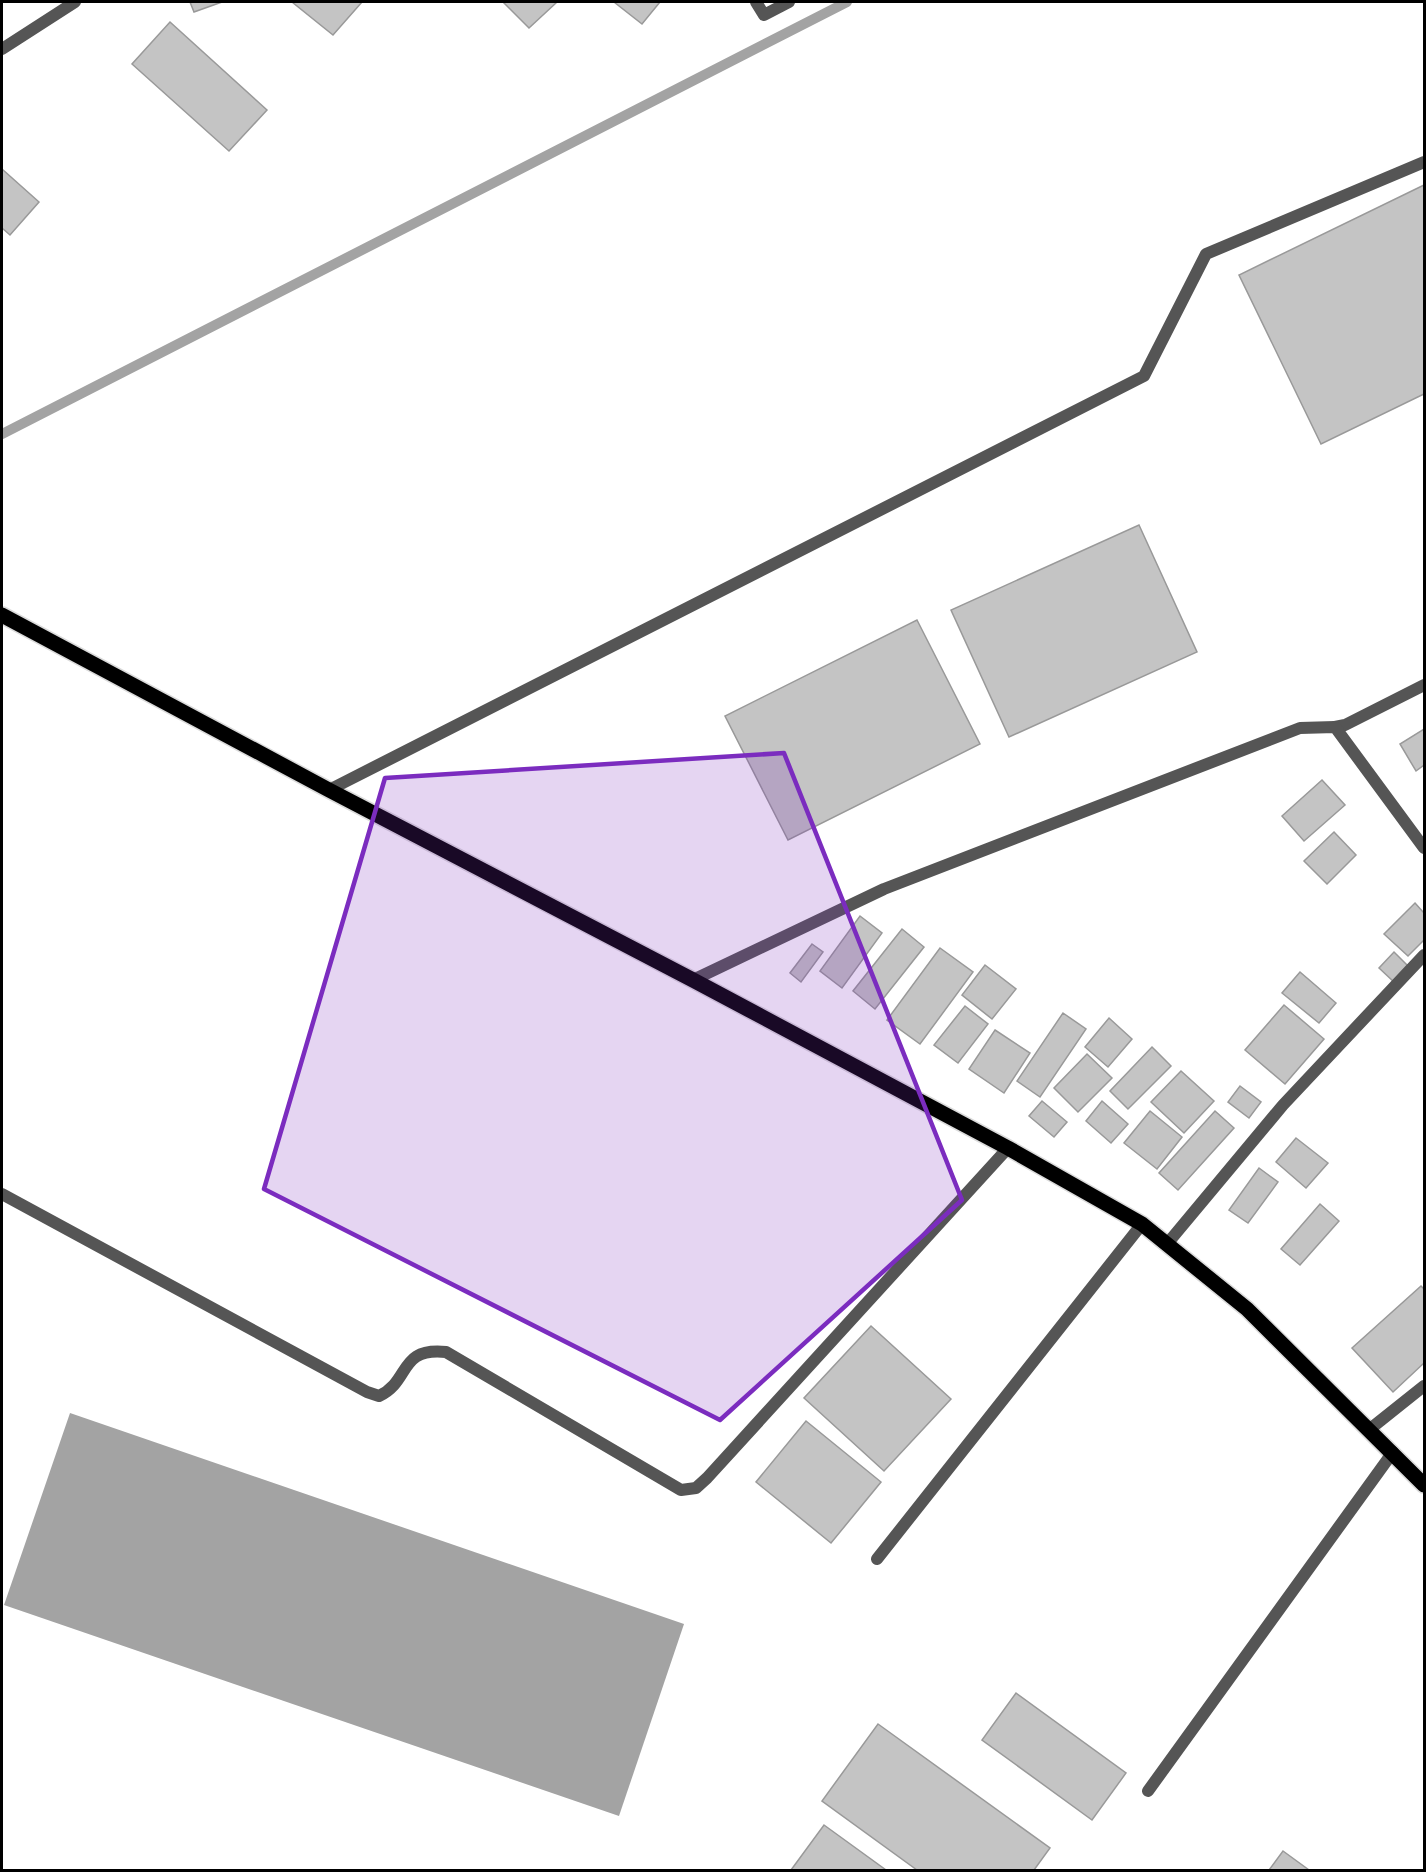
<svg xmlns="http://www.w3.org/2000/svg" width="1426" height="1872" font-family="'Asap Condensed',sans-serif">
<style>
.water{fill:#a3a3a3}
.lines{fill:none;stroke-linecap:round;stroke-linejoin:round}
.stream{stroke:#a3a3a3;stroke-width:10}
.building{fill:#c4c4c4;stroke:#999;stroke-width:1.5}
.primary-casing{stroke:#dbdbdb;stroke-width:18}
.lane{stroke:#555;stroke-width:12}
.street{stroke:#555;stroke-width:12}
.primary{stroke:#000;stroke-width:15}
.marked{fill:#7b2cbf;fill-opacity:0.2;stroke:#7b2cbf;stroke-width:4.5;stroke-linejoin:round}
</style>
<rect width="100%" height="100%" fill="#fff"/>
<polygon class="water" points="70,1413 684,1624 619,1816 4,1605"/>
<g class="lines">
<polyline class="stream" points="2,434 847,2"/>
</g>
<g class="building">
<polygon points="190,2 222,2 194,12"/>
<polygon points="292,2 362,2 333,35"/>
<polygon points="503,2 557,2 529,28"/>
<polygon points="614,2 660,2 642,24"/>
<polygon points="170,22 267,110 229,151 132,64"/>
<polygon points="2,169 39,202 10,235 2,228"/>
<polygon points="1424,185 1424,394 1321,444 1239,275"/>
<polygon points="1139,525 1197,652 1009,737 951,610"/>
<polygon points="917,620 980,744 788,840 725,716"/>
<polygon points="1424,729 1424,765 1416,771 1400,744"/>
<polygon points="1322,780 1345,805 1304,841 1282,816"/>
<polygon points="1334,832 1356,855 1327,884 1304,861"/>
<polygon points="1415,903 1424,913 1424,940 1408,956 1384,934"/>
<polygon points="860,916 882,933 842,988 820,971"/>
<polygon points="902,929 924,947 875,1009 853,991"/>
<polygon points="812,944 823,952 801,982 790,973"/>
<polygon points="940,948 973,972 920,1044 887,1020"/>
<polygon points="1394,952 1410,968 1395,983 1379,968"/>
<polygon points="985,965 1016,989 992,1019 962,995"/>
<polygon points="1300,972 1336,1003 1319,1023 1282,993"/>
<polygon points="1284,1005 1324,1039 1285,1084 1245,1050"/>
<polygon points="965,1006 988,1024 958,1063 934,1045"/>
<polygon points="1063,1013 1086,1029 1040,1097 1017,1081"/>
<polygon points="1109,1018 1132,1039 1108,1067 1085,1047"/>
<polygon points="995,1030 1030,1053 1004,1093 969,1069"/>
<polygon points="1152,1047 1171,1066 1128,1109 1110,1091"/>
<polygon points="1087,1054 1112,1078 1078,1112 1054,1088"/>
<polygon points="1181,1071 1214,1101 1184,1133 1151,1102"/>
<polygon points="1240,1086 1261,1102 1249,1118 1228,1102"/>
<polygon points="1042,1101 1067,1122 1054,1137 1029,1116"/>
<polygon points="1102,1101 1128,1124 1111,1143 1086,1121"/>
<polygon points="1150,1111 1182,1137 1157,1169 1124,1143"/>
<polygon points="1215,1111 1234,1128 1178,1190 1159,1173"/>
<polygon points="1296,1138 1328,1163 1306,1188 1276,1162"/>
<polygon points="1259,1168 1278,1182 1248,1223 1229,1210"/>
<polygon points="1320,1204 1339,1221 1300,1265 1281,1249"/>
<polygon points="1421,1286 1424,1289 1424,1363 1393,1392 1352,1348"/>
<polygon points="871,1326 951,1399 884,1471 804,1398"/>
<polygon points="806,1421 881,1482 831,1543 756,1482"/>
<polygon points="1016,1693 1126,1773 1092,1820 982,1740"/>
<polygon points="878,1724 1050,1848 1034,1870 917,1870 822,1801"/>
<polygon points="824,1825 886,1870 791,1870"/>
<polygon points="1283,1851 1309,1870 1269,1870"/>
</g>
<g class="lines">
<defs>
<polyline id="primary" points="2,615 329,790 693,980 1008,1148 1142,1224 1247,1309 1424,1485"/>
</defs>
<use href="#primary" class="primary-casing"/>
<g class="lane">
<polyline points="329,790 1144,376 1206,254 1424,162"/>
<path d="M2,1194L367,1392L379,1396C411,1381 398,1347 446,1352L681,1490L696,1488L707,1478L1008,1148"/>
<polyline points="877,1559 1142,1224"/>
<polyline points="1148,1791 1393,1452"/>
</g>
<g class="street">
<polyline points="756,2 764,15 789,2"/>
<polyline points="2,49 75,2"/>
<polyline points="1335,727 1345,725 1424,685"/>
<polyline points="693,980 884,889 1300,728 1335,727 1424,848"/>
<polyline points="1167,1244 1283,1105 1424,955"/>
<polyline points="1370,1429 1424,1386"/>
</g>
<use href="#primary" class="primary"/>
</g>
<path class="marked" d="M784,753L962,1200L720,1420L264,1189L385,778Z"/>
<rect width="1426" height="1872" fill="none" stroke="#000000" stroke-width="6"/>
</svg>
